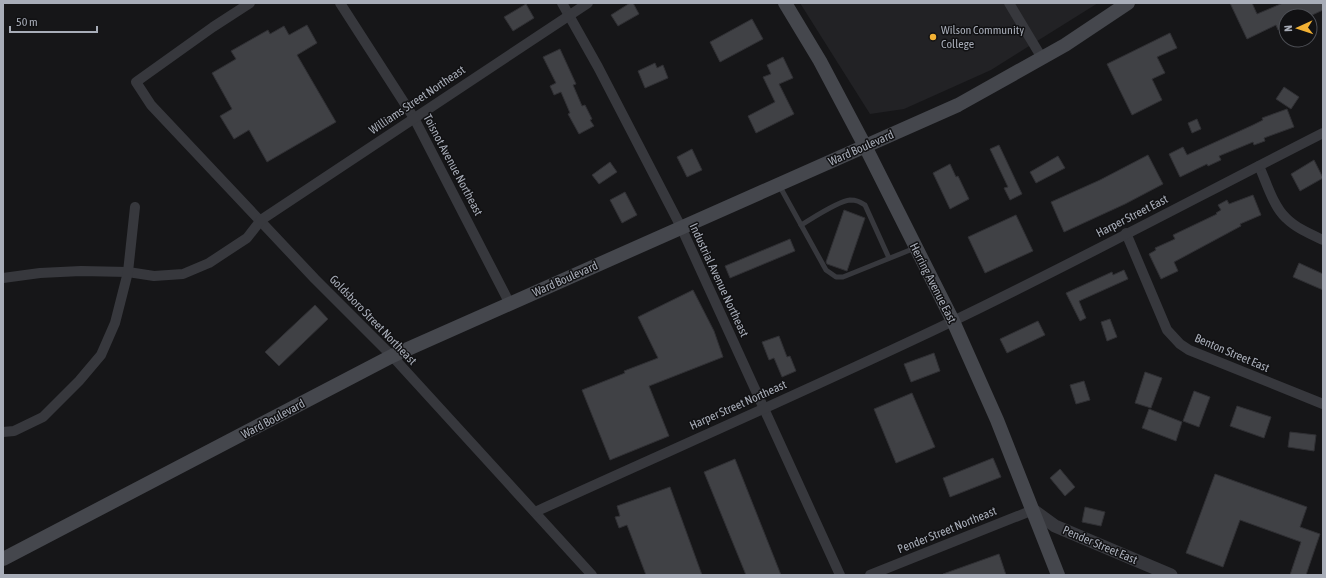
<svg xmlns="http://www.w3.org/2000/svg" width="1326" height="578" font-family="'Asap Condensed',sans-serif">
<style>
.built{fill:#222225}
.building{fill:#404145;stroke:#303034}
.lines{fill:none;stroke-linecap:round;stroke-linejoin:round}
.service{stroke:#37383d;stroke-width:5}
.minor{stroke:#37383d;stroke-width:10}
.tertiary{stroke:#37383d;stroke-width:13}
.secondary{stroke:#45474d;stroke-width:14}
.poi-dot{fill:#f2b134;stroke:#111113;stroke-width:1.5}
.labels{text-anchor:middle;dominant-baseline:central;stroke-width:3;stroke-linejoin:round;paint-order:stroke}
.poi-label{font-size:12px;fill:#a8adb8;stroke:#111113;text-anchor:start}
.street-label{font-size:12px;fill:#a8adb8;stroke:#111113}
</style>
<rect width="100%" height="100%" fill="#161618"/>
<polygon class="built" points="800,3 1098,3 991,70 904,109 870,114"/>
<g class="building">
<polygon points="630,3 633,3 639,14 618,26 611,15"/>
<polygon points="1230,3 1252,3 1257,14 1283,3 1323,3 1323,10 1310,16 1286,16 1286,26 1278,30 1276,25 1247,39"/>
<polygon points="526,4 534,18 513,31 504,17"/>
<polygon points="752,19 763,39 720,62 710,42"/>
<polygon points="307,25 317,43 297,55 336,122 267,162 249,130 234,139 220,116 232,109 212,73 236,59 231,51 268,30 270,34 284,26 289,35"/>
<polygon points="1170,33 1177,48 1157,57 1165,73 1152,79 1162,100 1132,115 1107,64"/>
<polygon points="560,49 576,84 573,85 582,106 585,105 592,119 590,120 594,126 579,134 568,114 570,113 561,92 554,95 550,86 556,83 543,57"/>
<polygon points="783,57 793,78 779,84 794,114 756,133 748,116 775,102 763,77 771,74 767,65"/>
<polygon points="655,63 657,68 663,65 668,78 645,88 638,71"/>
<polygon points="1284,87 1299,97 1291,109 1276,99"/>
<polygon points="1287,109 1294,127 1264,138 1265,141 1254,145 1253,142 1219,156 1221,160 1208,166 1207,164 1180,177 1169,154 1183,147 1187,155 1253,125 1263,120 1262,118"/>
<polygon points="1197,119 1201,129 1192,133 1188,123"/>
<polygon points="999,145 1022,194 1010,200 1004,188 1008,187 990,149"/>
<polygon points="692,149 702,170 687,177 677,157"/>
<polygon points="1148,155 1163,184 1125,204 1064,232 1051,202 1100,180"/>
<polygon points="1058,156 1065,168 1036,183 1030,172"/>
<polygon points="1314,160 1323,178 1300,191 1291,174"/>
<polygon points="610,162 617,172 599,184 592,175"/>
<polygon points="950,164 956,177 958,176 969,199 950,209 933,173"/>
<polygon points="625,192 637,215 622,223 610,200"/>
<polygon points="1253,195 1261,215 1240,224 1241,226 1174,262 1178,271 1161,279 1149,254 1156,250 1155,248 1175,239 1173,235 1217,214 1216,213 1221,210 1218,205 1227,200 1229,204"/>
<polygon points="844,210 865,218 847,271 827,264 826,262"/>
<polygon points="1016,215 1033,251 985,273 968,237"/>
<polygon points="790,239 795,251 730,278 725,266"/>
<polygon points="1299,263 1323,274 1323,290 1293,277"/>
<polygon points="1124,270 1128,279 1079,301 1086,318 1080,321 1066,293 1112,272 1113,275"/>
<polygon points="693,290 714,331 723,357 649,386 669,436 610,460 582,390 625,373 624,371 658,358 638,317"/>
<polygon points="315,305 328,319 279,366 265,352"/>
<polygon points="1110,319 1117,337 1107,341 1101,322"/>
<polygon points="1038,321 1045,335 1007,353 1000,339"/>
<polygon points="779,336 787,357 790,356 796,371 782,377 774,358 769,360 762,342"/>
<polygon points="934,353 940,371 911,382 904,364"/>
<polygon points="1145,372 1162,378 1151,408 1135,403"/>
<polygon points="1084,381 1090,400 1076,404 1070,385"/>
<polygon points="1194,391 1210,397 1199,427 1183,421"/>
<polygon points="912,393 935,447 896,463 874,409"/>
<polygon points="1237,406 1271,417 1264,438 1230,426"/>
<polygon points="1149,409 1182,422 1176,441 1142,428"/>
<polygon points="1290,432 1316,435 1314,451 1288,447"/>
<polygon points="993,458 1001,477 950,497 943,478"/>
<polygon points="735,459 781,575 746,575 704,472"/>
<polygon points="1060,469 1075,487 1065,496 1050,478"/>
<polygon points="1215,474 1307,507 1300,527 1320,534 1306,575 1290,575 1301,542 1240,520 1223,567 1186,553"/>
<polygon points="670,487 702,575 646,575 627,525 619,528 615,517 620,516 617,506"/>
<polygon points="1085,507 1105,512 1101,526 1082,522"/>
<polygon points="999,554 1006,575 943,575 943,574"/>
</g>
<g class="lines">
<g class="service">
<polyline points="779,185 826,270 836,277 843,277 915,248"/>
<path d="M801,225C813,218 838,201 850,200C857,200 860,202 865,205L889,258"/>
</g>
<g class="minor">
<polyline points="250,3 213,27 136,82 151,105 315,279 392,356 592,575"/>
<polyline points="340,3 414,118 510,304"/>
<polyline points="562,3 598,67 681,227 840,575"/>
<polyline points="1009,3 1042,58"/>
<path d="M1259,166C1266,181 1273,206 1286,218C1296,228 1310,234 1323,240"/>
<polyline points="1126,233 1167,330 1180,344 1189,350 1323,404"/>
<polyline points="3,278 40,273 81,271 128,272 154,276 183,274 209,263 247,238 261,220 588,3"/>
<polyline points="3,432 14,431 43,417 79,381 101,355 115,323 128,272 135,207"/>
<path d="M535,512C673,449 813,388 951,322C1076,262 1199,196 1323,133"/>
<polyline points="870,575 1033,510"/>
</g>
<polyline class="tertiary" points="1033,510 1055,526 1171,575"/>
<g class="secondary">
<polyline points="785,3 820,61 865,146 953,321 997,420 1058,575"/>
<polyline points="3,559 392,356 958,105 1065,45 1128,3"/>
</g>
</g>
<circle class="poi-dot" cx="933" cy="37" r="4"/>
<g class="labels">
<g class="poi-label">
<text x="941" y="30">Wilson Community<tspan x="941" dy="14">College</tspan></text>
</g>
<g class="street-label">
<text transform="translate(417 100) rotate(-34)">Williams Street Northeast</text>
<text transform="translate(861 148) rotate(-24)">Ward Boulevard</text>
<text transform="translate(453 165) rotate(62)">Toisnot Avenue Northeast</text>
<text transform="translate(1132 216) rotate(-27)">Harper Street East</text>
<text transform="translate(565 279) rotate(-24)">Ward Boulevard</text>
<text transform="translate(719 280) rotate(65)">Industrial Avenue Northeast</text>
<text transform="translate(933 283) rotate(63)">Herring Avenue East</text>
<text transform="translate(373 320) rotate(46)">Goldsboro Street Northeast</text>
<text transform="translate(1232 353) rotate(23)">Benton Street East</text>
<text transform="translate(738 405) rotate(-24)">Harper Street Northeast</text>
<text transform="translate(273 419) rotate(-28)">Ward Boulevard</text>
<text transform="translate(947 530) rotate(-22)">Pender Street Northeast</text>
<text transform="translate(1100 545) rotate(23)">Pender Street East</text>
</g>
</g>
<rect width="1326" height="578" fill="none" stroke="#a8adb8" stroke-width="8"/>
<g transform="translate(1298 28) rotate(267)"><circle r="19" fill="#111113" stroke="#4d4f55"/>
<path d="M0-3L7 15L0 10L-7 15Z" fill="#f2b134"/>
<text y="-6" font-size="11" font-weight="bold" text-anchor="middle" fill="#a8adb8">N</text>
</g>
<path d="M10 26v6h87v-6" fill="none" stroke="#a8adb8" stroke-width="2"/>
<text x="16" y="26" font-size="12" fill="#a8adb8" stroke="#111113" stroke-width="3" paint-order="stroke">50 m</text>
</svg>
